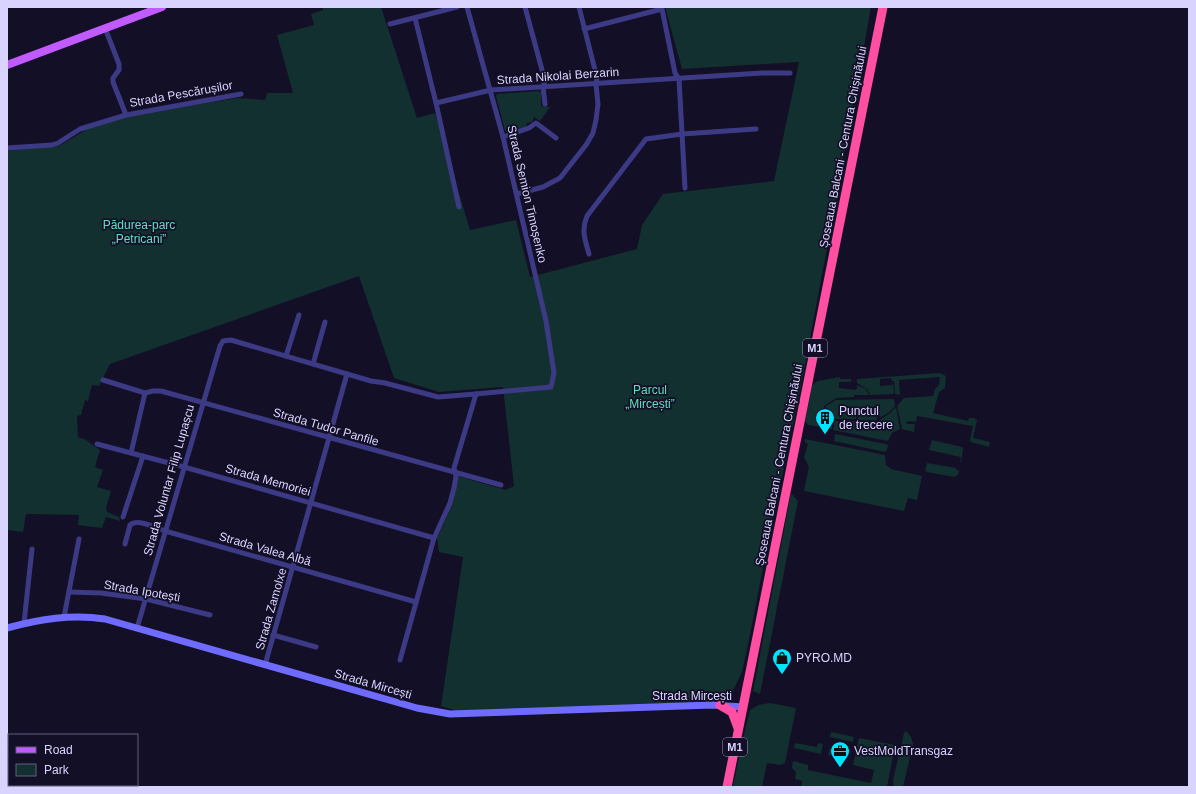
<svg xmlns="http://www.w3.org/2000/svg" width="1196" height="794" font-family="Arial,sans-serif">
<style>
.green{fill:#12302f}
.lines{fill:none;stroke-linecap:round;stroke-linejoin:round}
.street{stroke:#3d3a85;stroke-width:5}
.secondary{stroke:#6f6bff;stroke-width:7}
.primary{stroke:#c25bff;stroke-width:8}
.highway{stroke:#ff4fa3;stroke-width:9}
.labels{text-anchor:middle;dominant-baseline:central;stroke-width:3.5;stroke-linejoin:round;paint-order:stroke}
.shield{fill:#130f26;stroke:#9e99be;stroke-width:1}
.shield-label{font-size:11px;font-weight:bold;fill:#d9d4ff}
.street-label{font-size:12px;fill:#d9d4ff;stroke:#130f26}
.park-label{font-size:12px;fill:#5fe0c0;stroke:#130f26}
.poi-label{font-size:12px;fill:#d9d4ff;stroke:#130f26;text-anchor:start}
</style>
<rect width="100%" height="100%" fill="#130f26"/>
<g class="green">
<polygon points="323,7 381,7 417,118 435,113 470,230 516,220 530,277 637,249 642,225 663,194 774,181 799,62 682,69 665,7 871,7 840,180 800,391 767,547 749,640 742,672 730,697 705,702 457,711 441,706 463,557 439,552 437,537 443,526 448,513 457,476 506,490 514,486 503,387 439,392 394,378 359,276 110,364 99,386 92,385 88,401 85,400 81,415 77,416 78,437 86,440 100,450 95,467 103,470 97,487 111,491 106,508 107,512 119,517 120,521 106,517 102,528 78,525 79,515 26,514 23,532 8,530 7,540 7,151 59,146 91,127 125,116 238,98 265,100 267,93 293,93 277,35 314,25 311,14 323,10"/>
<polygon points="538,91 541,92 541,106 550,107 540,121 534,117 532,122 527,123 526,127 510,133 505,131 496,96 497,94"/>
<polygon points="940,373 946,376 945,388 939,392 933,413 968,421 969,418 974,418 977,420 973,438 990,442 989,447 971,442 970,440 973,426 917,416 916,422 908,421 906,423 907,424 915,424 914,432 902,429 897,406 904,398 933,396 935,389 939,385 940,377 899,380 900,395 895,394 894,381 892,381 891,378 880,379 880,386 892,385 893,382 894,394 870,395 867,389 857,383 857,379"/>
<polygon points="840,377 840,379 851,379 851,382 839,382 839,388 855,390 857,388 857,385 866,389 869,395 854,395 854,397 836,398 824,406 823,417 832,420 832,429 808,425 805,421 812,385 818,381"/>
<polygon points="894,399 895,406 888,413 878,419 881,416 877,416 877,420 858,420 858,416 854,417 856,417 856,419 834,419 825,416 826,406 836,400"/>
<polygon points="896,407 900,429 892,433 888,441 833,430 835,421 878,421 889,414"/>
<polygon points="835,434 886,444 888,445 887,450 885,452 834,441"/>
<polygon points="805,439 885,455 886,465 891,469 922,476 917,500 908,498 904,511 804,491 809,467 804,457 808,444 805,442"/>
<polygon points="932,440 962,447 963,449 961,462 960,462 961,457 929,450"/>
<polygon points="927,463 956,468 956,470 959,470 958,475 954,477 927,472 925,470"/>
<polygon points="791,493 798,501 760,694 753,691"/>
<polygon points="770,703 796,708 785,763 781,765 767,763 762,787 733,787 741,747 750,710 758,705"/>
<polygon points="906,731 911,737 913,744 903,787 894,787 893,780 901,746 904,733"/>
<polygon points="831,732 854,737 853,742 830,737"/>
<polygon points="859,738 895,745 887,787 801,787 802,781 795,779 796,772 792,768 793,761 808,765 808,770 871,783 874,770 853,765"/>
<polygon points="795,743 817,747 818,743 823,744 821,754 794,748"/>
<polygon points="830,747 849,751 847,759 828,755"/>
</g>
<g class="lines">
<g class="street">
<polyline points="525,7 545,81 543,87 545,104"/>
<polyline points="415,18 436,103 459,207"/>
<polyline points="390,24 457,7"/>
<polyline points="105,28 119,64 119,70 113,78 113,82 126,115"/>
<polyline points="584,29 662,9 675,73 679,79 685,188"/>
<polyline points="436,103 491,90 762,73 790,73"/>
<polyline points="503,137 529,128 536,123 556,138"/>
<polyline points="7,148 52,145 58,143 80,129 126,115 241,94"/>
<polyline points="517,194 543,187 560,178 586,145 593,133 596,120 598,104 596,84 597,78 579,7"/>
<path d="M589,254C585,240 581,230 587,216L646,139L682,134L756,129"/>
<polyline points="286,356 299,315"/>
<polyline points="313,364 325,322"/>
<polyline points="103,380 145,393 153,391 161,391 501,485"/>
<polyline points="97,444 184,467 434,538"/>
<polyline points="131,453 145,393"/>
<polyline points="123,517 143,456"/>
<path d="M125,544L130,525C138,518 156,528 165,531L416,602"/>
<polyline points="69,592 101,593 146,599 210,615"/>
<polyline points="64,617 79,539"/>
<polyline points="24,623 32,549"/>
<polyline points="137,628 220,346 223,341 231,340 371,381 385,383 438,397 476,394 551,387 554,373 546,321 503,137 467,7"/>
<polyline points="273,635 316,647"/>
<polyline points="400,660 434,538 450,503 454,488 456,476 454,468 476,394"/>
<polyline points="265,665 347,374"/>
</g>
<path class="secondary" d="M7,628C40,619 71,614 105,619L417,708L450,714L712,705L743,707"/>
<polyline class="primary" points="7,65 162,7"/>
<g class="highway">
<polyline points="720,705 732,712 738,728"/>
<polyline points="727,787 883,7"/>
</g>
</g>
<defs>
<symbol id="building-pin" viewBox="-11 -11 22 30"><path d="M0 17L-7.5 6A9.5 9.5 0 1 1 7.5 6Z" fill="#00e5ff" stroke="#130f26"/><path d="M-4-6H4V6H1V3H-1V6H-4ZM-2.5-4.3h1.7v1.8h-1.7ZM.8-4.3h1.7v1.8H.8ZM-2.5-1h1.7V.8h-1.7ZM.8-1h1.7V.8H.8Z" fill="#111"/></symbol>
<symbol id="shop-pin" viewBox="-11 -11 22 30"><path d="M0 17L-7.5 6A9.5 9.5 0 1 1 7.5 6Z" fill="#00e5ff" stroke="#130f26"/><path d="M-5-2.5h2.3a2.7 3.5 0 0 1 5.4 0H5L5.5 6h-11ZM-1.5-2.5h3a1.5 2.3 0 0 0-3 0Z" fill="#111"/></symbol>
<symbol id="office-pin" viewBox="-11 -11 22 30"><path d="M0 17L-7.5 6A9.5 9.5 0 1 1 7.5 6Z" fill="#00e5ff" stroke="#130f26"/><path d="M-6-3h4V-5.5h4V-3h4V5H-6ZM-1-4.5V-3h2v-1.5ZM-6 0V1H6V0Z" fill="#111"/></symbol>
</defs>
<g fill-rule="evenodd">
<use href="#building-pin" x="814" y="407" width="22" height="30"/>
<use href="#shop-pin" x="771" y="647" width="22" height="30"/>
<use href="#office-pin" x="829" y="740" width="22" height="30"/>
</g>
<g class="labels">
<g class="shield">
<rect x="803" y="339" width="24" height="18" rx="3"/>
<rect x="723" y="738" width="24" height="18" rx="3"/>
</g>
<g class="shield-label">
<text x="815" y="348">M1</text>
<text x="735" y="747">M1</text>
</g>
<g class="street-label">
<text transform="translate(558 76) rotate(-4)">Strada Nikolai Berzarin</text>
<text transform="translate(181 94) rotate(-10)">Strada Pescărușilor</text>
<text transform="translate(843 147) rotate(-79)">Șoseaua Balcani - Centura Chișinăului</text>
<text transform="translate(527 194) rotate(77)">Strada Semion Timoșenko</text>
<text transform="translate(326 427) rotate(16)">Strada Tudor Panfile</text>
<text transform="translate(779 465) rotate(-79)">Șoseaua Balcani - Centura Chișinăului</text>
<text transform="translate(169 480) rotate(-74)">Strada Voluntar Filip Lupașcu</text>
<text transform="translate(268 480) rotate(16)">Strada Memoriei</text>
<text transform="translate(265 549) rotate(16)">Strada Valea Albă</text>
<text transform="translate(142 591) rotate(10)">Strada Ipotești</text>
<text transform="translate(271 609) rotate(-74)">Strada Zamolxe</text>
<text transform="translate(373 684) rotate(16)">Strada Mircești</text>
<text x="692" y="696">Strada Mircești</text>
</g>
<g class="park-label">
<text x="139" y="225">Pădurea-parc<tspan x="139" dy="14">„Petricani”</tspan></text>
<text x="650" y="390">Parcul<tspan x="650" dy="14">„Mircești”</tspan></text>
</g>
<g class="poi-label">
<text x="839" y="411">Punctul<tspan x="839" dy="14">de trecere</tspan></text>
<text x="796" y="658">PYRO.MD</text>
<text x="854" y="751">VestMoldTransgaz</text>
</g>
</g>
<rect width="1196" height="794" fill="none" stroke="#d9d4ff" stroke-width="16"/>
<rect x="8" y="734" width="130" height="52" fill="#130f26" stroke="#625e7d"/>
<rect x="16" y="747" width="20" height="6" fill="#c25bff" stroke="#625e7d"/>
<text x="44" y="754" font-size="12" fill="#d9d4ff">Road</text>
<rect x="16" y="764" width="20" height="12" fill="#12302f" stroke="#625e7d"/>
<text x="44" y="774" font-size="12" fill="#d9d4ff">Park</text>
</svg>
